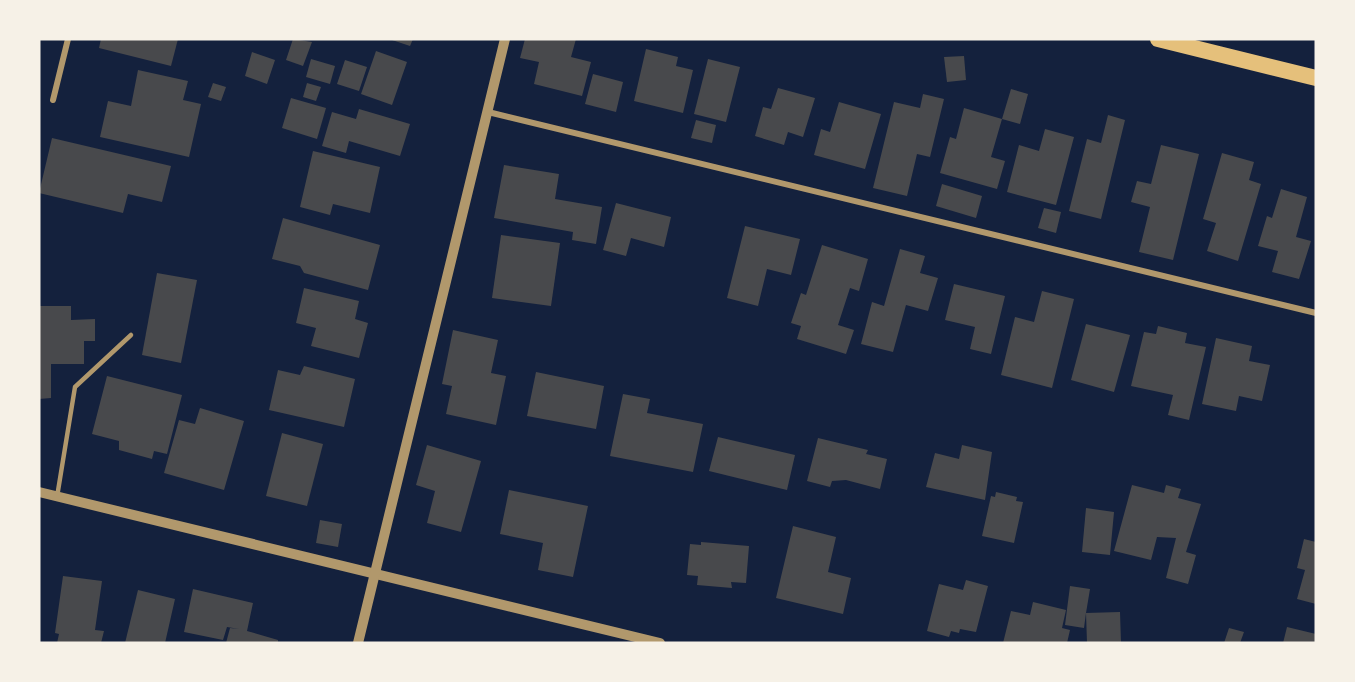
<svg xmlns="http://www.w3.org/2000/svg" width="1355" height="682" font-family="'Sofia Sans Condensed',sans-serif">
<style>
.building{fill:#48494c}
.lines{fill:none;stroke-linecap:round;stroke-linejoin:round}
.service{stroke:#b1986c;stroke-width:4.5}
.minor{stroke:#b1986c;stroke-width:6}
.tertiary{stroke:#b1986c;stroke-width:10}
.trunk{stroke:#e5c07b;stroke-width:16}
</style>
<rect width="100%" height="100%" fill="#14213d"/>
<g class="building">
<polygon points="101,39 178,39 171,66 99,48"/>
<polygon points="293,39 312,42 303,66 286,60"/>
<polygon points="389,39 413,39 410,46"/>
<polygon points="525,39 576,39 571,57 591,62 582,96 534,84 539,62 520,58"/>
<polygon points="646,49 678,57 676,66 693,70 683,113 634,101"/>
<polygon points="376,51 407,62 392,105 361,94"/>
<polygon points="252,52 275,60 267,84 245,76"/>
<polygon points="964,56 966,80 947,82 944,57"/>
<polygon points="311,59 335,66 330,84 306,77"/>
<polygon points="708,59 740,67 726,122 694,114"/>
<polygon points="345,60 367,67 359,91 337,84"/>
<polygon points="138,70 188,81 183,100 201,104 189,157 100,137 108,101 131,106"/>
<polygon points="593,74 623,82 616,112 585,104"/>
<polygon points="213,83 226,87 221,101 208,97"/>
<polygon points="307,83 321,87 316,101 303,97"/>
<polygon points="778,88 815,98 803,137 788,132 784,145 755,136 763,107 771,109"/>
<polygon points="1011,89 1028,94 1020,124 1002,119"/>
<polygon points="923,94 944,99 930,157 917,154 907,196 873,188 894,102 920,108"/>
<polygon points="291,98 326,108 317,139 282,128"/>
<polygon points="839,102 881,114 865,169 814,155 821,129 830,132"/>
<polygon points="964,108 1002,119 991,157 1005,161 997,189 940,173 950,137 956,139"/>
<polygon points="359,109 410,124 400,156 349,141 346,153 322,146 332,112 356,119"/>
<polygon points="1108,115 1125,120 1101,219 1069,211 1087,139 1101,143"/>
<polygon points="696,120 716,125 712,143 691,138"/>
<polygon points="1045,129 1074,137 1056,205 1007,192 1019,145 1039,151"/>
<polygon points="52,138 171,166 162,202 128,194 123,213 39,193"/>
<polygon points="1161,145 1199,154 1173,260 1139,252 1150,207 1131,202 1137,181 1151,184"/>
<polygon points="313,151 380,167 370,213 333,204 330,215 300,207"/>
<polygon points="1222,153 1254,162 1249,180 1261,184 1238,261 1207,251 1216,223 1203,219"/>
<polygon points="504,165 559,174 555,199 602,207 596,244 572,240 573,232 494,218"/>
<polygon points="942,184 982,196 976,218 936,206"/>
<polygon points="1281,189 1307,197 1296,237 1311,241 1299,279 1272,272 1278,251 1258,246 1267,216 1272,218"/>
<polygon points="616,203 671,217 664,247 631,238 626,256 603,250"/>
<polygon points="1044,208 1061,212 1056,233 1038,228"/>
<polygon points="283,218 380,245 368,290 304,273 300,266 272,259"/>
<polygon points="745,226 800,239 791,275 767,269 758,306 727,298"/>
<polygon points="501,235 560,243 551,306 492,298"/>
<polygon points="822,245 868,259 859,291 850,288 838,325 854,330 846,354 797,339 801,326 791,323 801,293 806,295"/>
<polygon points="900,249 925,256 920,273 938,278 928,311 906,305 893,352 861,344 872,302 884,306"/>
<polygon points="157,273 197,280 181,363 142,355"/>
<polygon points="954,284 1005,296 991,354 970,349 975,327 945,320"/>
<polygon points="304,288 359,301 355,319 368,323 359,358 311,346 316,328 296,323"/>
<polygon points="1042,291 1074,299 1052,388 1001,375 1015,317 1034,322"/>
<polygon points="39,306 71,306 71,320 95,319 95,341 84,341 84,364 51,364 51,398 39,399"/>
<polygon points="1086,324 1130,335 1114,392 1071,380"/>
<polygon points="1158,326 1187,333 1185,343 1206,347 1189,420 1168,415 1173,395 1131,386 1144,332 1156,334"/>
<polygon points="453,330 498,340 491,373 506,376 496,425 446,414 452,386 442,384"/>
<polygon points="1216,338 1252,346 1249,361 1270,365 1262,401 1239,396 1236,411 1202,404"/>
<polygon points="304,366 355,379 344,427 269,410 278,370 300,375"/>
<polygon points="536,372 604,386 596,429 527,416"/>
<polygon points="107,376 182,395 167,454 154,451 152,459 119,450 119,441 92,434"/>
<polygon points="623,394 650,399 647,413 703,424 693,472 610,456"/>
<polygon points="200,408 244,421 224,490 164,473 179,420 195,424"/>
<polygon points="282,433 323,444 307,506 266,496"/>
<polygon points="718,437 795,455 787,490 709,471"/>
<polygon points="818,438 868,450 866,454 887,459 880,489 846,480 832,481 830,487 807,481"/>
<polygon points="427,445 481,461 461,532 427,523 435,491 416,485"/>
<polygon points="962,445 992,452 985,500 926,487 935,453 959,459"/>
<polygon points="1132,485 1164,493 1166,485 1181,489 1178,498 1201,504 1186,552 1196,555 1188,584 1166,578 1176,538 1157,537 1151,560 1114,551"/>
<polygon points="509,490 588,506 573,577 538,570 543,543 500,534"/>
<polygon points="996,492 1017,497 1016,501 1023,502 1014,543 982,536 991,496 995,497"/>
<polygon points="1086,508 1114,512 1110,555 1082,552"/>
<polygon points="320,520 342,524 338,547 316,543"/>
<polygon points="793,526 836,537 828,572 851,578 843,614 776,598"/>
<polygon points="1304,539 1316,542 1316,604 1297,599 1305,570 1297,568"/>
<polygon points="701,542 749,546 746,583 731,582 732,588 697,585 698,576 687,575 690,544 701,545"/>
<polygon points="63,576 102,581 95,630 104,631 101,643 57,643 59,634 55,633"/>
<polygon points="966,580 988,586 976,632 960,629 959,633 951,631 949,637 927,631 939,584 963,590"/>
<polygon points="1070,586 1090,589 1086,613 1120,612 1121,643 1087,643 1086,613 1084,628 1065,625"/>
<polygon points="193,589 253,603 247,631 278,640 278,643 226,643 230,628 239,629 227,627 223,640 184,632"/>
<polygon points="138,590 175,599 165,643 125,643"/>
<polygon points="1033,602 1066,610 1062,628 1070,630 1067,643 1003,643 1011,611 1030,615"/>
<polygon points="1287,627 1316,634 1316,643 1283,643"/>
<polygon points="1229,628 1244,632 1240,643 1224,643"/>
</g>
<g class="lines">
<polyline class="service" points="57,497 75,387 131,335"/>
<g class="minor">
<polyline points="53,100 68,39"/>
<polyline points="488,112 1316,313"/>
</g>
<g class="tertiary">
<polyline points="39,492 660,643"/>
<polyline points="358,643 505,39"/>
</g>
<polyline class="trunk" points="1158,39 1316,78"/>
</g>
<rect width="1355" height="682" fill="none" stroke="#f6f1e7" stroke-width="81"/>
</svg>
